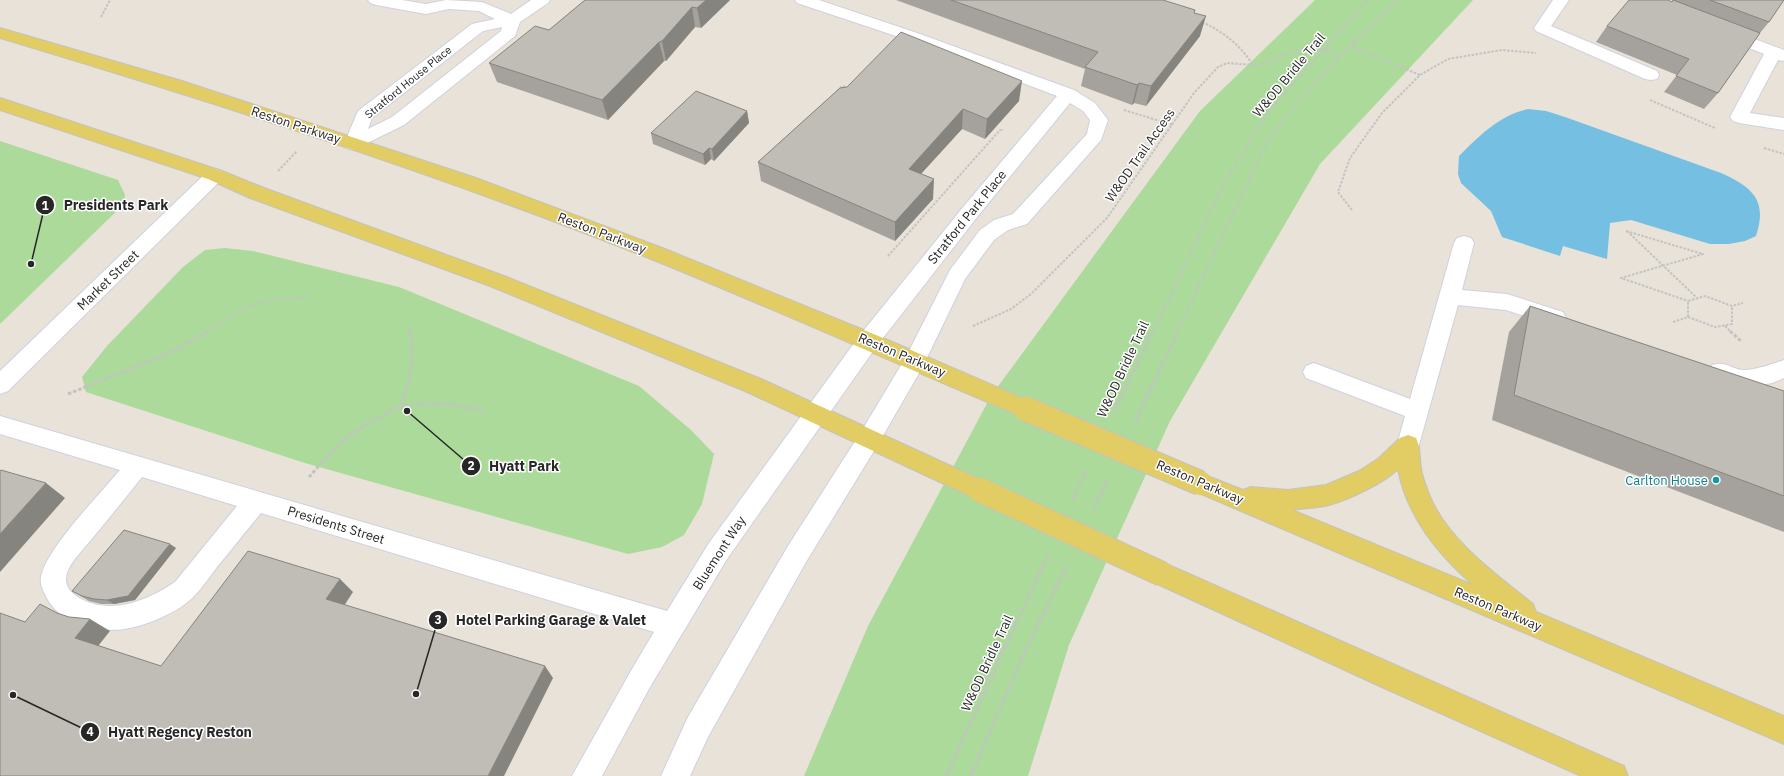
<svg xmlns="http://www.w3.org/2000/svg" width="1784" height="776" font-family="'IBM Plex Sans',sans-serif">
<style>
.green{fill:#acda9a}
.water{fill:#74bfe2}
.lines{fill:none;stroke-linecap:round;stroke-linejoin:round}
.minor-casing{stroke:#cfd1df;stroke-width:2}
.major-casing{stroke:#c3c3c3;stroke-width:2}
.path-far1{stroke:#c3c3c3;stroke-width:2;stroke-dasharray:2.5 1.5;stroke-linecap:butt}
.path{stroke:#c3c3c3;stroke-width:3;stroke-dasharray:3.5 2;stroke-linecap:butt}
.minor{fill:#fff;fill-rule:evenodd}
.major{fill:#e2cc64;fill-rule:evenodd}
.major-bridge-casing{stroke:#c3c3c3;stroke-width:26;stroke-linecap:butt}
.major-bridge{stroke:#e2cc64;stroke-width:24}
.wall{fill:#a5a29d}
.shaded-wall{fill:#86847f}
.building{fill:#c0bcb6;stroke:#86847f}
.culture-dot{fill:#0f9aa8;stroke:#fff;stroke-width:1.5}
.labels{text-anchor:middle;dominant-baseline:central;stroke-width:3;stroke-linejoin:round;paint-order:stroke}
.far-street-label{font-size:11px;fill:#272727;stroke:#fff}
.street-label{font-size:13px;fill:#272727;stroke:#fff}
.culture-label{font-size:13px;fill:#0d838f;stroke:#fff;text-anchor:end}
.leader{fill:none;stroke:#272727;stroke-width:1.5}
.callout-dot{fill:#272727;stroke:#fff;stroke-width:1.5}
.mark-label{font-size:12px;text-anchor:middle;font-weight:bold;fill:#fff}
.callout-label{font-size:14px;text-anchor:middle;font-weight:bold;fill:#272727;stroke:#fff;stroke-width:3;stroke-linejoin:round;paint-order:stroke}
</style>
<rect width="100%" height="100%" fill="#e8e2d9"/>
<g class="green">
<polygon points="1315,0 1473,0 1320,164 1170,421 1069,645 1028,776 804,776 868,626 991,396 1200,111"/>
<polygon points="0,141 118,180 125,195 124,204 0,324"/>
<polygon points="225,248 253,251 399,287 639,386 691,430 714,454 702,504 684,535 662,547 628,554 305,463 86,392 82,377 107,346 183,267 205,250"/>
</g>
<path class="water" d="M1528,109L1546,111L1565,117L1721,173C1752,187 1768,200 1756,236L1745,241L1729,244H1710L1631,220L1610,223L1607,259L1563,246L1560,256L1502,237L1491,211L1461,183L1458,174L1459,156C1479,136 1500,115 1528,109Z"/>
<g class="lines">
<defs>
<g id="minor">
<path d="M368,0H402L426,4L446,0L482,2L511,14L531,0H550L548,3L520,22L515,36L404,125L353,150L347,148L344,144L358,111L472,24L495,19L479,11L449,9L426,14L376,5L370,3ZM502,27L501,31L392,117L368,129L372,118L483,31Z"/>
<path d="M795,0H819L920,34L1074,90L1095,103L1108,120L1101,140L1027,224L1008,230L994,240L965,279L922,368L877,446L806,562L708,737L690,776H661L688,717L788,546L861,432L906,357L950,270L980,230L994,220L1013,214L1087,134L1090,120L1083,111L1070,103L978,216L876,347L727,559L650,687L602,776H572L632,669L654,632L261,513C246,531 232,549 217,567C206,582 196,597 181,607C165,617 144,626 125,629C95,633 57,623 45,594C42,589 40,583 41,577C46,549 100,494 120,470L0,434V416L667,611L709,543L860,335L964,206L1057,96L908,40L797,3ZM142,477L237,506L175,582C147,601 108,617 76,596C68,590 64,583 67,573C71,561 83,550 90,541C108,520 125,498 142,477Z"/>
<polygon points="1553,0 1569,0 1551,26 1657,71 1659,75 1657,79 1651,80 1645,79 1536,31 1534,28"/>
<polygon points="1725,28 1784,50 1784,61 1778,60 1750,113 1784,118 1784,130 1739,123 1733,121 1730,117 1764,54 1719,36 1717,33 1719,30"/>
<polygon points="215,169 222,171 224,175 222,179 8,391 0,394 0,371 208,171"/>
<polygon points="1464,236 1471,238 1474,243 1462,290 1507,294 1563,312 1566,318 1563,324 1556,326 1506,310 1458,305 1419,445 1416,452 1408,455 1400,452 1397,445 1405,416 1306,378 1303,372 1306,366 1314,363 1410,399 1454,243 1457,238"/>
<path d="M1784,360V378L1772,383L1745,388L1712,377L1709,371L1712,365C1727,360 1733,371 1746,370C1759,369 1772,364 1784,360Z"/>
</g>
<g id="major">
<path d="M0,28L182,81L476,178L665,249L876,335L1034,403L1037,409L1034,415L1026,418L1018,415C896,364 775,309 651,259C438,174 220,104 0,38Z"/>
<polygon points="0,98 222,171 264,188 504,276 761,379 988,483 992,490 988,497 980,500 972,497 745,391 490,286 250,198 208,179 0,110"/>
<path d="M1408,435L1416,438C1421,448 1419,457 1421,468C1422,477 1426,486 1429,494C1446,539 1497,575 1533,604L1536,612L1784,716V744L1192,490L1188,483L1192,476L1200,473L1243,490L1251,487L1288,490L1326,485L1359,471L1379,458L1400,438ZM1398,469C1407,517 1438,554 1473,585L1292,510C1304,508 1317,508 1329,505C1348,500 1384,483 1398,469Z"/>
<polygon points="1162,562 1624,766 1628,776 1581,776 1384,688 1153,582 1149,574 1153,566"/>
</g>
</defs>
<use href="#minor" class="minor-casing"/>
<use href="#major" class="major-casing"/>
<g class="path-far1">
<polyline points="101,17 110,0"/>
<path d="M1202,22C1224,32 1240,45 1253,65"/>
<polyline points="1351,46 1420,75"/>
<polyline points="837,91 842,86 849,88"/>
<polyline points="1650,100 1715,128"/>
<polyline points="1124,110 1173,125"/>
<polyline points="1764,148 1784,154"/>
<polyline points="278,171 297,151"/>
<polyline points="1352,210 1338,192 1350,158 1382,113 1420,75 1448,59 1502,50 1536,53"/>
<polyline points="1626,231 1703,254 1621,278 1688,301"/>
<polyline points="1627,231 1697,298"/>
<polyline points="888,256 1000,130 1004,130"/>
<polyline points="1688,317 1715,327 1732,324 1732,306"/>
<polyline points="1673,322 1688,317 1688,301 1705,296 1732,306 1743,303"/>
<polyline points="973,326 1011,309 1031,294 1107,218 1194,93 1218,67 1227,63 1253,65 1263,64 1290,52 1309,47 1317,48 1340,57"/>
<polyline points="1725,326 1731,332"/>
<polyline points="410,329 410,332"/>
<polyline points="206,332 250,306 278,299 309,297"/>
<polyline points="1153,332 1221,190 1266,114 1368,0"/>
<polyline points="1177,332 1266,144 1296,105 1329,68 1363,33 1399,0"/>
</g>
<g class="path">
<polyline points="1730,331 1741,341"/>
<polyline points="68,394 172,352 208,331"/>
<path d="M400,406C411,381 414,358 410,331"/>
<polyline points="1114,412 1153,331"/>
<polyline points="1135,422 1178,331"/>
<polyline points="309,477 333,450 355,431 400,406 428,403 453,405 484,411"/>
<polyline points="1073,499 1087,469"/>
<polyline points="1094,508 1108,478"/>
<polyline points="946,776 1048,555"/>
<polyline points="971,776 1022,658 1067,565"/>
</g>
<use href="#minor" class="minor"/>
<use href="#major" class="major"/>
<defs>
<g id="major-bridge">
<polyline points="1026,409 1200,483"/>
<polyline points="980,490 1162,574"/>
</g>
</defs>
<use href="#major-bridge" class="major-bridge-casing"/>
<use href="#major-bridge" class="major-bridge"/>
</g>
<g class="wall">
<polygon points="585,0 730,0 701,28 695,27 666,61 664,61 608,120 497,82 489,63 549,30"/>
<polygon points="896,0 1140,0 1195,10 1194,13 1200,36 1146,106 1134,103 1132,105 1081,86 1085,69"/>
<polygon points="1675,0 1784,0 1769,22 1760,33 1718,93 1704,109 1664,92 1677,75 1596,42 1607,26"/>
<polygon points="840,88 1019,101 985,139 962,129 921,174 933,199 895,241 761,181 758,162"/>
<polygon points="747,111 749,123 714,161 711,159 705,165 653,144 651,133"/>
<polygon points="1530,306 1784,391 1784,532 1492,420 1509,332"/>
<polygon points="176,548 135,600 114,604 101,604 89,601 72,591"/>
</g>
<g class="shaded-wall">
<polygon points="706,0 730,0 701,28 697,8"/>
<polygon points="692,7 695,27 666,61 662,41"/>
<polygon points="1206,16 1200,36 1146,106 1151,86"/>
<polygon points="659,42 664,61 608,120 602,100"/>
<polygon points="1022,81 1019,101 985,139 987,119"/>
<polygon points="1139,83 1134,103 1132,105 1137,85"/>
<polygon points="963,109 962,129 908,188 909,169"/>
<polygon points="747,111 749,123 714,161 712,149"/>
<polygon points="709,148 711,159 705,165 703,154"/>
<polygon points="934,179 933,199 895,241 895,222"/>
<polygon points="46,483 65,498 0,572 0,534"/>
<polygon points="170,544 176,548 135,600 114,604 107,600"/>
<polygon points="340,579 353,592 340,612 326,599"/>
<polygon points="90,619 110,631 95,650 75,638"/>
<polygon points="545,666 553,678 504,776 488,776"/>
</g>
<g class="building">
<polygon points="585,0 706,0 697,8 692,7 662,41 659,42 602,100 489,63 535,26 549,30"/>
<polygon points="951,0 1163,0 1195,10 1194,13 1206,16 1151,86 1139,83 1137,85 1085,67 1098,52"/>
<polygon points="1629,0 1668,0 1672,2 1673,0 1760,33 1718,93 1676,76 1689,59 1607,26"/>
<polygon points="1710,0 1784,0 1769,22"/>
<polygon points="901,32 1022,81 987,119 963,109 909,169 934,179 895,222 758,162 840,88 847,87"/>
<polygon points="696,91 747,111 712,149 709,148 703,154 651,133"/>
<polygon points="1530,306 1784,391 1784,496 1514,395"/>
<polygon points="1,470 46,483 0,534 0,471"/>
<polygon points="124,530 170,544 128,596 107,600 94,599 82,596 72,591"/>
<polygon points="248,551 340,579 326,599 545,666 488,776 0,776 0,613 25,622 40,604 57,613 69,617 90,619 75,638 161,666"/>
</g>
<circle class="culture-dot" cx="1716" cy="480" r="4"/>
<g class="labels">
<g class="far-street-label">
<text transform="translate(408 82) rotate(-39)">Stratford House Place</text>
</g>
<g class="street-label">
<text transform="translate(1289 75) rotate(-50)">W&amp;OD Bridle Trail</text>
<text transform="translate(296 125) rotate(18)">Reston Parkway</text>
<text transform="translate(1140 155) rotate(-55)">W&amp;OD Trail Access</text>
<text transform="translate(967 217) rotate(-51)">Stratford Park Place</text>
<text transform="translate(602 233) rotate(21)">Reston Parkway</text>
<text transform="translate(108 280) rotate(-44)">Market Street</text>
<text transform="translate(902 355) rotate(23)">Reston Parkway</text>
<text transform="translate(1123 369) rotate(-65)">W&amp;OD Bridle Trail</text>
<text transform="translate(1200 482) rotate(23)">Reston Parkway</text>
<text transform="translate(336 525) rotate(17)">Presidents Street</text>
<text transform="translate(719 553) rotate(-57)">Bluemont Way</text>
<text transform="translate(1498 609) rotate(23)">Reston Parkway</text>
<text transform="translate(987 663) rotate(-65)">W&amp;OD Bridle Trail</text>
</g>
<g class="culture-label">
<text x="1708" y="480">Carlton House</text>
</g>
</g>
<path class="leader" d="M31 264L45 205M407 411L471 466M416 694L438 620M13 695L90 732"/>
<g class="callout-dot">
<circle cx="31" cy="264" r="4"/>
<circle cx="407" cy="411" r="4"/>
<circle cx="416" cy="694" r="4"/>
<circle cx="13" cy="695" r="4"/>
<circle cx="45" cy="205" r="10"/>
<circle cx="471" cy="466" r="10"/>
<circle cx="438" cy="620" r="10"/>
<circle cx="90" cy="732" r="10"/>
</g>
<g class="mark-label">
<text x="45" y="210">1</text>
<text x="471" y="470">2</text>
<text x="438" y="624">3</text>
<text x="90" y="736">4</text>
</g>
<g class="callout-label">
<text x="116" y="210">Presidents Park</text>
<text x="524" y="471">Hyatt Park</text>
<text x="551" y="625">Hotel Parking Garage &amp; Valet</text>
<text x="180" y="737">Hyatt Regency Reston</text>
</g>
</svg>
